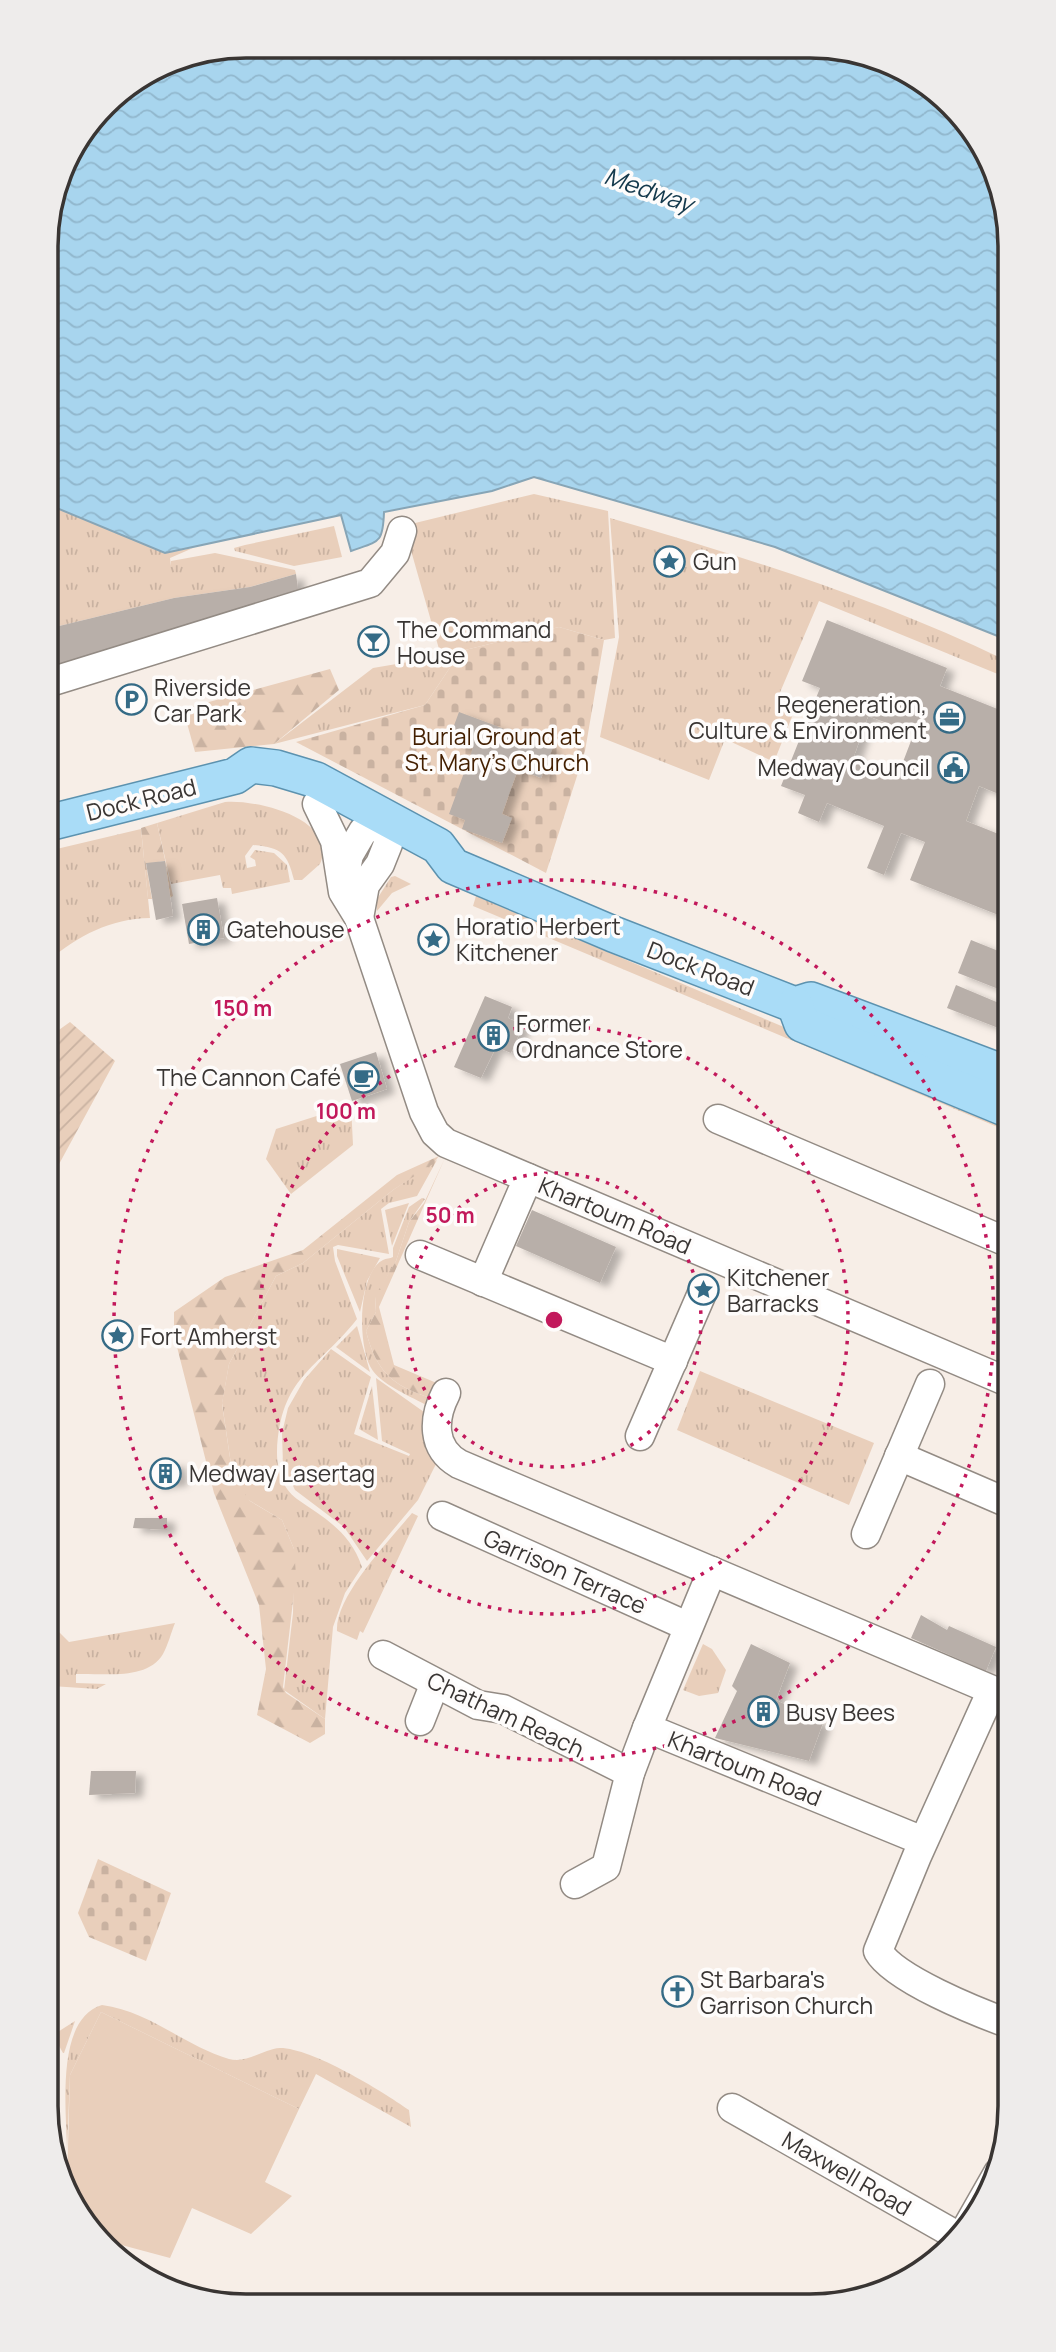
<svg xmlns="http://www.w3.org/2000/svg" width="1056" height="2352" font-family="Manrope,sans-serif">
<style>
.grass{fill:url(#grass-tufts)}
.forest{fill:url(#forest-firs)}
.cemetery{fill:url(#cemetery-stones)}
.garden{fill:url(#garden-furrows)}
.pitch{fill:#e9cfbb}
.water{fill:url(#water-waves);stroke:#87a5b6;stroke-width:2}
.building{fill:#b8afa9;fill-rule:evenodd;filter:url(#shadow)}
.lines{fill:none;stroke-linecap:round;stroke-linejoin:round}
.minor-casing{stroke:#938b84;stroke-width:31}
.major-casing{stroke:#5c92af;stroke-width:38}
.minor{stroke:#fff;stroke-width:28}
.major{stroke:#a9dcf7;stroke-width:35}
.ring{fill:none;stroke:#c2185b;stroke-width:3.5;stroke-dasharray:3.5 7}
.labels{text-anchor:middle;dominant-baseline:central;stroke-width:7;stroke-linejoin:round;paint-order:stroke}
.poi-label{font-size:23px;fill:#393533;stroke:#fefcfb;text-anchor:start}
.park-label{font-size:23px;fill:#431f00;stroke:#fefcfb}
.street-label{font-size:23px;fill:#393533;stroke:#fefcfb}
.water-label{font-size:24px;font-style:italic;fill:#14394c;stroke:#fefcfb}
.rim{fill:none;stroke:#393533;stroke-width:3.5}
.centre{fill:#c2185b;stroke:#fefcfb;stroke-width:3.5}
.ring-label{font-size:21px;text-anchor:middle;font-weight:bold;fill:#c2185b;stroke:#fefcfb;stroke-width:7;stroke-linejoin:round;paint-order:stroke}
</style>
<defs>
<pattern id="grass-tufts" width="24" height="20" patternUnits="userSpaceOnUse" patternTransform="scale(1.75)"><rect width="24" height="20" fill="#e9cfbb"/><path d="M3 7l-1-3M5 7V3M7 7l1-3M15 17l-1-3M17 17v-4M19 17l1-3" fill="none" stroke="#c9b2a1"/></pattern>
<pattern id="forest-firs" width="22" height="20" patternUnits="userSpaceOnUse" patternTransform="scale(1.75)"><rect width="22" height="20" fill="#e9cfbb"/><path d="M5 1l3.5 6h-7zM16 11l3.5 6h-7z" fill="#c9b2a1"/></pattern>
<pattern id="cemetery-stones" width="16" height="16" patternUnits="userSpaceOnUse" patternTransform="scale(1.75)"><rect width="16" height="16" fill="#e9cfbb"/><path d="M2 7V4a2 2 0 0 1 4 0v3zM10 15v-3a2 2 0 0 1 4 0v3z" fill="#c9b2a1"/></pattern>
<pattern id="garden-furrows" width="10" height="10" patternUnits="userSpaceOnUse" patternTransform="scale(1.75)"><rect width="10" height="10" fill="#e9cfbb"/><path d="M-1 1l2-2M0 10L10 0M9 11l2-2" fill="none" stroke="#c9b2a1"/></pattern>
<pattern id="water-waves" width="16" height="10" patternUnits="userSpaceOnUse" patternTransform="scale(1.75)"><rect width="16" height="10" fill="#a8d5ee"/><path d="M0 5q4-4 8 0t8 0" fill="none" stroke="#91b7cd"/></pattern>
<filter id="shadow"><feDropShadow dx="8" dy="4.5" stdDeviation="3.5" flood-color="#0004"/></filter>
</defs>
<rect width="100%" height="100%" fill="#f7eee7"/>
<g class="grass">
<polygon points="534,494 608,511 615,638 604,640 559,627 461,651 425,705 274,744 373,668 420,660 439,649 406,533 411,524"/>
<polygon points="47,504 165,553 193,548 170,558 171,566 171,561 215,553 295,570 296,574 250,587 174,598 47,629"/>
<path d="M610,518C745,557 879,599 1005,660V677L819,601L778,697L797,704L774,762L725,739L709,780L600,737L619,637Z"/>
<polygon points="334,526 342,557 294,566 235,551 234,548 245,545"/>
<path d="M225,802C256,799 339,819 320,864L302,880H294C287,853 282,848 253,845L245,856L247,868L256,866L255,860L250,857L255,850L274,853L287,865L290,882L232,894L231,888H223L220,875L171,884L157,823Z"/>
<path d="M141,829L150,918C110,919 79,935 48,961V851Z"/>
<polygon points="395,876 411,884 392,893 377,911 377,899 391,877"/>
<polygon points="476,896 1007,1122 1007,1131 473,906"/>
<polygon points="351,1105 353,1145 291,1194 266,1159 276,1129"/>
<path d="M437,1160L417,1196L389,1203L381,1209L389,1254L338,1245L333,1247L335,1261L357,1319C317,1370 280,1376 277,1452C277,1470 282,1488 297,1499C326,1519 350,1532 362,1567L345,1593L333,1627L325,1719L284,1690L293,1613L294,1549L282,1520L247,1499L233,1478L222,1403L229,1364L276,1276L303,1263L393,1190Z"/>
<path d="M422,1198L425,1199L409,1222L396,1261L375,1298L376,1312L366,1331C376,1371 392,1386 431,1398L428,1406C412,1397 384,1386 373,1371C357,1350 357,1273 383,1260C386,1258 390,1259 393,1257V1248L409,1207Z"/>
<polygon points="409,1203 392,1246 385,1210"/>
<polygon points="337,1249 380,1258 367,1281 360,1312 337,1256"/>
<polygon points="357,1326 370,1372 336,1347"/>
<polygon points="331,1349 371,1377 354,1434 409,1456 410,1454 382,1441 376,1378 424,1412 427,1445 437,1462 418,1500 367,1561 344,1527 295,1490 283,1465 282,1433 288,1408 304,1380"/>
<polygon points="700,1371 874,1443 849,1505 677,1430"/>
<polygon points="372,1386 378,1440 359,1429"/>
<path d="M412,1513L418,1516L363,1633L360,1631L357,1640L337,1631C335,1596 390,1540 412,1513Z"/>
<path d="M175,1623C171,1633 168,1645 163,1654C147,1681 103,1673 76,1674V1683L106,1684L97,1689L51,1686V1624L69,1642Z"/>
<polygon points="703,1644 712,1649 726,1670 718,1693 699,1696 683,1690"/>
<path d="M102,2005C149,2011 185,2046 229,2059C247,2064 263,2049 280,2048C312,2048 382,2091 409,2110L411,2127L316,2074L299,2109L101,2012L70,2075L67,2152C67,2115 54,2019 102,2005Z"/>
<polygon points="75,2021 64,2053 63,2053 53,2035"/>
</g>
<g class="forest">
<polygon points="330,669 339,690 274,744 195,752 183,709"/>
<polygon points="157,823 173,896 170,898 164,861 146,864 152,899 148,899 141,828"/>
<polygon points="439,1156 433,1164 393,1190 303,1263 276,1276 229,1364 222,1404 233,1478 250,1501 282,1520 294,1549 296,1575 283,1687 286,1693 325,1719 325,1734 310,1743 257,1715 266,1669 259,1605 214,1493 174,1335 174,1312 225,1277 303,1250 397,1175"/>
<path d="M445,1158L379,1307L394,1365L439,1384L431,1398C392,1386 376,1371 366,1331L376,1312L375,1296L396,1261L409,1222L424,1203Z"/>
</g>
<g class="cemetery">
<polygon points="559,627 604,640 585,751 546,873 296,742 425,705 461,651"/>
<polygon points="98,1859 171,1893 146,1961 89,1937 78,1913"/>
</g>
<polygon class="garden" points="70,1022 115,1061 58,1166 49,1174 49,1037"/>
<polygon class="pitch" points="101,2012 299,2109 265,2182 292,2196 251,2234 192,2208 170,2258 103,2240 67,2182 70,2075"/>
<path class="water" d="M246,46L849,49L943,95L1004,194L1005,639L775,547L534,477L492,491L384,512C383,544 379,541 351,551L341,515L165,553L47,504L46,232L66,157L113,95L170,61Z"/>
<g class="building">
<polygon points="296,574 299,596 47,670 47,629 174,598 250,587"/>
<path d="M827,620L947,668L940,686L1005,712L1006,797L979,786L966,821L1006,837V918L910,880L925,842L901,833L884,875L867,868L884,826L827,803L819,822L798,813L805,795L781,786L820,688L802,681ZM868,716L914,733L898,775L853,759Z"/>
<polygon points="459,712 553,747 541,778 518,769 502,814 512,818 502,843 462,829 465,820 449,814 473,748 449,739"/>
<polygon points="165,861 173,916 156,920 146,863"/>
<polygon points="217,898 224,938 189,944 182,904"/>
<polygon points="971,940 1006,954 1006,992 958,973"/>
<polygon points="956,985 1006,1006 1006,1031 947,1008"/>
<polygon points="485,996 512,1007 508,1018 523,1025 511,1053 496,1047 481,1078 454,1067"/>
<polygon points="376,1052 387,1089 352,1101 340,1064"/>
<polygon points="532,1210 616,1247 600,1283 516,1246"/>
<polygon points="177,1462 180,1481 154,1485 151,1466"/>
<polygon points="135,1518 167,1518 167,1530 133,1528"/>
<polygon points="921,1615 947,1630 949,1626 996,1647 986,1671 911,1638"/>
<polygon points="751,1644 790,1663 776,1700 823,1723 809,1761 715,1738 737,1691 732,1686"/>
<polygon points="91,1771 136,1771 135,1793 89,1795"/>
</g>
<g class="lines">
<defs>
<g id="minor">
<polyline points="47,683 370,583 395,553 402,531"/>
<polyline points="317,804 335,841 343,892 359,918 424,1112 435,1133 446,1143 1008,1382"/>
<polyline points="344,879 349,855 363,831 388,819 388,844 380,864 365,885 359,918"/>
<polyline points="718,1119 1007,1242"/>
<polyline points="420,1255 673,1361"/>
<polyline points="483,1282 528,1178"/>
<path d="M446,1393C433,1418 431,1448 459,1464L992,1690L917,1856L878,1951C894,1979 977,2012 1010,2024"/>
<polyline points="640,1436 703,1291"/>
<polyline points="899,1456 1008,1503"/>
<polyline points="442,1516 687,1626"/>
<polyline points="866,1534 930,1384"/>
<polyline points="712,1571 647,1728 923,1841"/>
<polyline points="383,1655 478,1705 503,1709 630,1773"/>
<polyline points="420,1721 435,1683"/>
<polyline points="575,1884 606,1867 630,1773 647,1728"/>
<polyline points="732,2108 961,2238"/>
<polyline points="961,2238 998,2173"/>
</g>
<g id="major">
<polyline points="48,823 235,776 251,765 276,768 316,780 438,846 453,866 613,934 795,1005 811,1000 1007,1074"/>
<polyline points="795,1005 802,1024 1007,1109"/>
</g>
</defs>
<use href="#minor" class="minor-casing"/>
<use href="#major" class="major-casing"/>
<use href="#minor" class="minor"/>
<use href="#major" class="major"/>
</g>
<g class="ring">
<circle cx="554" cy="1320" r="147"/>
<circle cx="554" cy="1320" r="294"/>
<circle cx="554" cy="1320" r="440"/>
</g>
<defs>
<symbol id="sight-ring" viewBox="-11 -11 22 22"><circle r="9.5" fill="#fefcfb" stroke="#356b86" stroke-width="1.5"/><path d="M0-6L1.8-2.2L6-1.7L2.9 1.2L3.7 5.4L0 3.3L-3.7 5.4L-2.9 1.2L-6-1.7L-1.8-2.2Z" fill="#356b86"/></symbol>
<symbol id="bar-ring" viewBox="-11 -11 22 22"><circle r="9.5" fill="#fefcfb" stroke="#356b86" stroke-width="1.5"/><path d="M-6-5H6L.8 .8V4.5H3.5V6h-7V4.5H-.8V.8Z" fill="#356b86"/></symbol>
<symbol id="parking-ring" viewBox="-11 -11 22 22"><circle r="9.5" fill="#fefcfb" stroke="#356b86" stroke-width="1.5"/><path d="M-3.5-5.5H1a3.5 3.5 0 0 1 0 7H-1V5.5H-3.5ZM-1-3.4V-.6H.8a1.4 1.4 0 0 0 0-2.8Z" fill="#356b86"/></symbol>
<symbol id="office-ring" viewBox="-11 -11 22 22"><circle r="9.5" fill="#fefcfb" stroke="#356b86" stroke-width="1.5"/><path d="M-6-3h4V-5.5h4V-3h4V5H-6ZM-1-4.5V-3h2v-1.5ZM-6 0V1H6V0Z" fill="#356b86"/></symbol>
<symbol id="civic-ring" viewBox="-11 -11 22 22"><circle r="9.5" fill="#fefcfb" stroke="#356b86" stroke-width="1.5"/><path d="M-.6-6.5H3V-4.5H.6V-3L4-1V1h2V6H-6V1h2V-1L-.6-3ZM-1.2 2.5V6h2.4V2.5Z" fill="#356b86"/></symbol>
<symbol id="building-ring" viewBox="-11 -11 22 22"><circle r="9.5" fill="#fefcfb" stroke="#356b86" stroke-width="1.5"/><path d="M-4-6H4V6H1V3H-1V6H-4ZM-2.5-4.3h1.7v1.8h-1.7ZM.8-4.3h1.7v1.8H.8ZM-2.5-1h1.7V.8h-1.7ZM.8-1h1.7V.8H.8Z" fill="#356b86"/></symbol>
<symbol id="cafe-ring" viewBox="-11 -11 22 22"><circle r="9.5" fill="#fefcfb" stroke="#356b86" stroke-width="1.5"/><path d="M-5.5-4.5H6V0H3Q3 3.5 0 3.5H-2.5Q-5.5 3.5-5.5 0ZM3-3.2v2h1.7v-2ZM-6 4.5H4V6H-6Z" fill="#356b86"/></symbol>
<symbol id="church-ring" viewBox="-11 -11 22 22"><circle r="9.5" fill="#fefcfb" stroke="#356b86" stroke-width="1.5"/><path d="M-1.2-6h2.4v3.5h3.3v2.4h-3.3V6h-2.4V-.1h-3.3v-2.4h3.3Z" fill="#356b86"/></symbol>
</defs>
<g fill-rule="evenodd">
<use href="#sight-ring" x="652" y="544" width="35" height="35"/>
<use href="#bar-ring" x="356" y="624" width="35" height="35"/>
<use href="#parking-ring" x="114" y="682" width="35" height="35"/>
<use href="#office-ring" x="932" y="700" width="35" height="35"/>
<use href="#civic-ring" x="936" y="750" width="35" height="35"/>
<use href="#building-ring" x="186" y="912" width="35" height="35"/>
<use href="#sight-ring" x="416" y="922" width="35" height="35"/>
<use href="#building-ring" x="476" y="1018" width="35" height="35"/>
<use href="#cafe-ring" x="346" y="1060" width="35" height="35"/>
<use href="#sight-ring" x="686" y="1272" width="35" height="35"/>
<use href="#sight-ring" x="100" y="1318" width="35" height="35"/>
<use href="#building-ring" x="148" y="1456" width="35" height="35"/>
<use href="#building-ring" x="746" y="1694" width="35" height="35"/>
<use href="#church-ring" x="660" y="1974" width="35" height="35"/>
</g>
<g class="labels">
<g class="poi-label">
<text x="693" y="561">Gun</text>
<text x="397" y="629">The Command<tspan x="397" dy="26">House</tspan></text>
<text x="154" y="687">Riverside<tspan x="154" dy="26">Car Park</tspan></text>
<text x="927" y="704" text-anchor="end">Regeneration,<tspan x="927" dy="26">Culture &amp; Environment</tspan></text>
<text x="930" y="767" text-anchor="end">Medway Council</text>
<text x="456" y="926">Horatio Herbert<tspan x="456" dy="26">Kitchener</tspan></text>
<text x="227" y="929">Gatehouse</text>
<text x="516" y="1023">Former<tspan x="516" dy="26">Ordnance Store</tspan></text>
<text x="341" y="1077" text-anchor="end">The Cannon Café</text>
<text x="727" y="1277">Kitchener<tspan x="727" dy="26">Barracks</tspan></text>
<text x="140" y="1336">Fort Amherst</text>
<text x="189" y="1473">Medway Lasertag</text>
<text x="786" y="1712">Busy Bees</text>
<text x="700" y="1979">St Barbara's<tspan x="700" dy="26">Garrison Church</tspan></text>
</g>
<g class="park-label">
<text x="497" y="736">Burial Ground at<tspan x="497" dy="26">St. Mary’s Church</tspan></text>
</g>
<g class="street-label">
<text transform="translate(141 799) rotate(-14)">Dock Road</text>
<text transform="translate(701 968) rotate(21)">Dock Road</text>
<text transform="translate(615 1215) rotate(23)">Khartoum Road</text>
<text transform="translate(565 1571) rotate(24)">Garrison Terrace</text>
<text transform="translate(506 1714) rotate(25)">Chatham Reach</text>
<text transform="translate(745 1768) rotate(22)">Khartoum Road</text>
<text transform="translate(847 2173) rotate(30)">Maxwell Road</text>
</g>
<g class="water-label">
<text transform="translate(649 189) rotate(19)">Medway</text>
</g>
</g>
<path d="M0 0H1056V2352H0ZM246 58H810A188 188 0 0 1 998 246V2106A188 188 0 0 1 810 2294H246A188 188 0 0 1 58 2106V246A188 188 0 0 1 246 58Z" fill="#eeeceb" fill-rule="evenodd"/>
<path class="rim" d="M246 58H810A188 188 0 0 1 998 246V2106A188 188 0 0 1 810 2294H246A188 188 0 0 1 58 2106V246A188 188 0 0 1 246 58Z"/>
<circle cx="554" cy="1320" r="10" class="centre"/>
<g class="ring-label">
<text x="243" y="1016">150 m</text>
<text x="346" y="1119">100 m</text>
<text x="450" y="1223">50 m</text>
</g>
</svg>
